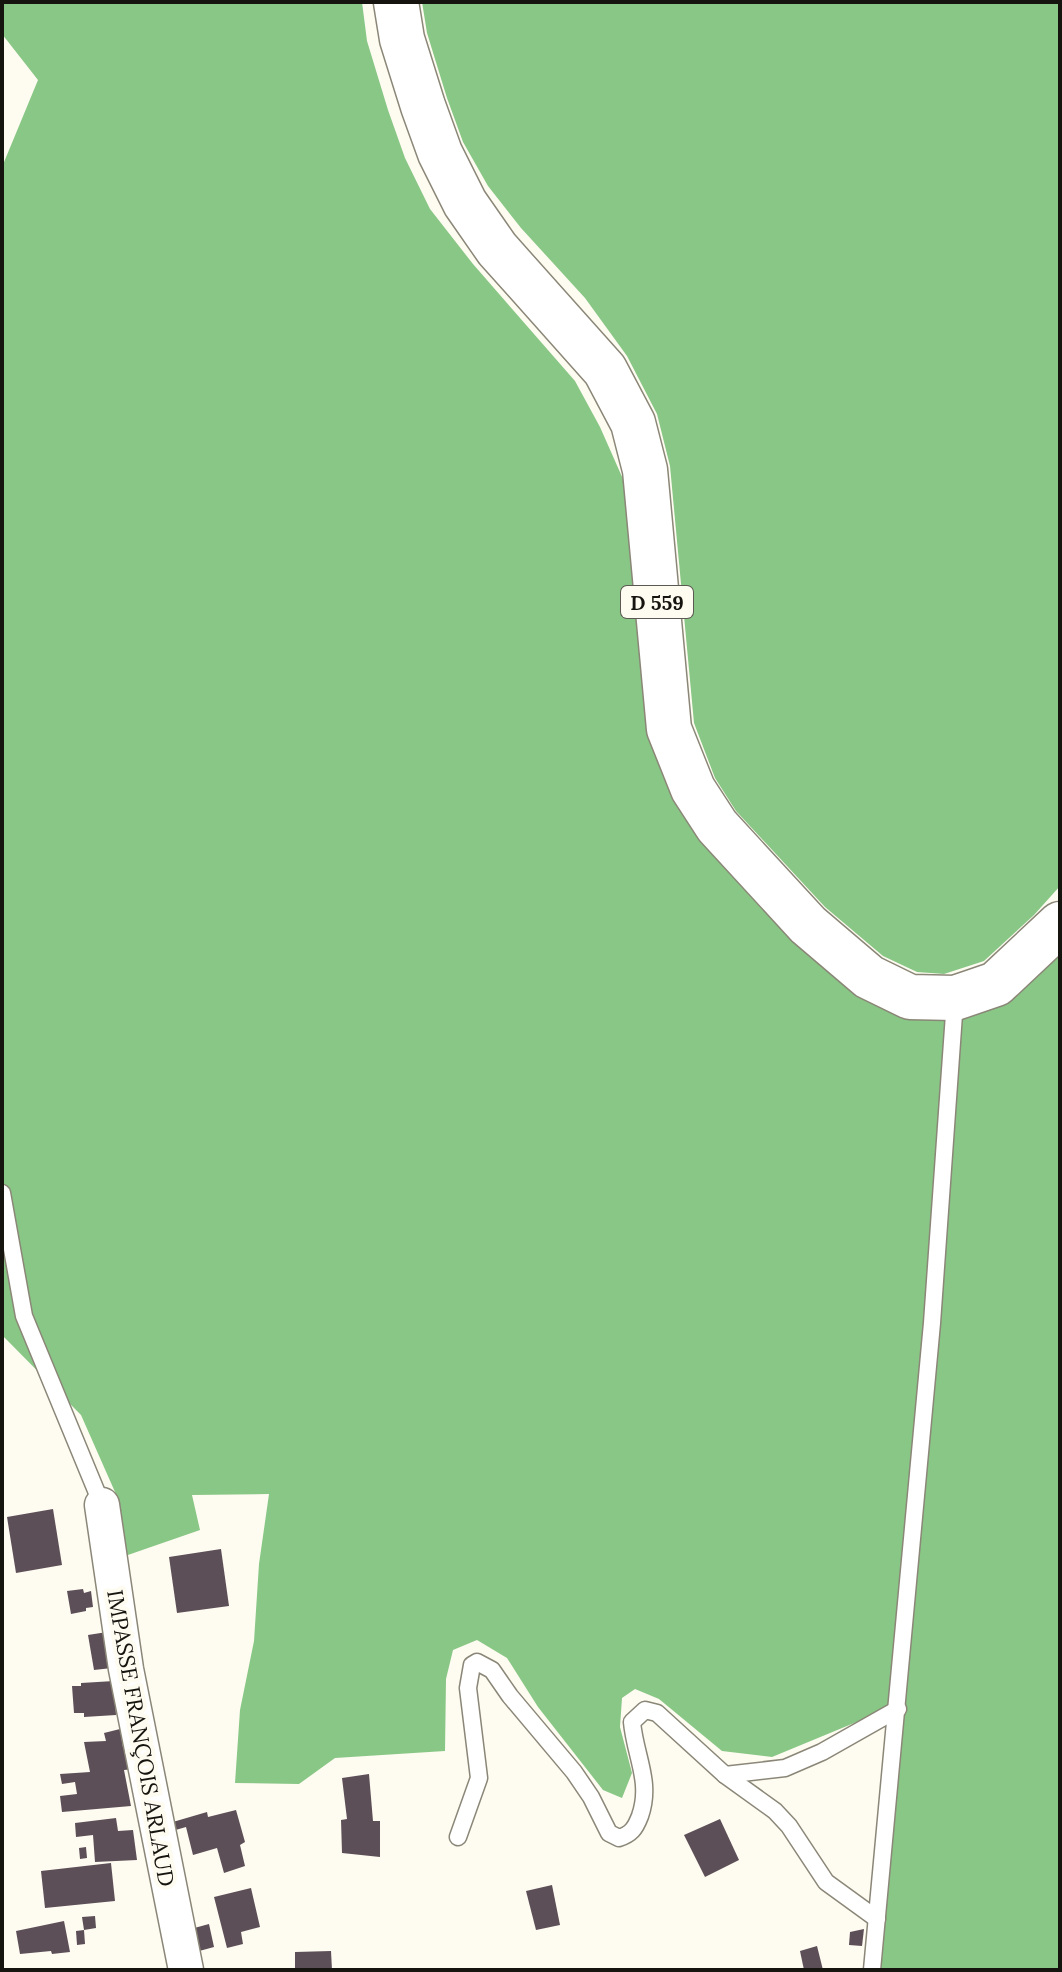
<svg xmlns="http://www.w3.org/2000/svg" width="1062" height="1972" font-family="Lora,serif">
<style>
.forest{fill:#89c786}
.building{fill:#5d4f58}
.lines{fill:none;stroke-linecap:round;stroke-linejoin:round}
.service-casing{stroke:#8b8778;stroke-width:19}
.minor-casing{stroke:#8b8778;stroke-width:37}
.primary-casing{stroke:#8b8778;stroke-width:47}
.service{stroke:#fff;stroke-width:16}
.minor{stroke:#fff;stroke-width:34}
.primary{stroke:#fff;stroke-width:44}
.labels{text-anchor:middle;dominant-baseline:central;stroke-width:8;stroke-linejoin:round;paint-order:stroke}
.shield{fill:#fefbf1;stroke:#5b5952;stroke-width:2}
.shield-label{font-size:20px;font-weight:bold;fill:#15140e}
.street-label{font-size:22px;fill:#15140e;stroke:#fefbf1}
</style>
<rect width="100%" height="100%" fill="#fefbf1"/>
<g class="forest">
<polygon points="2,2 362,2 367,41 388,110 405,158 430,209 473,264 575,381 600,427 623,479 651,733 906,1015 1060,951 1060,1970 881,1970 905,1702 772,1757 722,1751 659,1699 635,1689 622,1698 620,1727 632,1773 622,1798 603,1790 538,1707 507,1658 477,1640 453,1650 446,1679 445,1751 335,1758 299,1784 235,1783 240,1710 254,1641 259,1564 269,1494 192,1495 200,1530 125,1556 119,1501 81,1415 2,1335 2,167 38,80 2,34"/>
<polygon points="422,2 1060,2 1060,886 1034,915 984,961 944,974 917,972 883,956 825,907 736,811 715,778 694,723 670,466 657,414 627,356 585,298 521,228 488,186 463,142 447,98 427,33"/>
</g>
<g class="building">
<polygon points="53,1509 62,1565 16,1573 7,1517"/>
<polygon points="221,1549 229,1606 177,1613 169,1557"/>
<polygon points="83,1589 84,1593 91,1591 93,1607 86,1608 86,1611 71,1614 67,1591"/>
<polygon points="107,1632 112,1668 94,1670 88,1635"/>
<polygon points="114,1681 116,1715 84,1717 84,1713 74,1713 72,1686 81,1686 81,1683"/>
<polygon points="120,1729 123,1747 129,1746 134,1769 124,1770 131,1806 62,1812 60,1796 77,1794 75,1782 62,1784 60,1774 90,1772 84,1742 106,1741 104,1733"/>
<polygon points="369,1774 373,1821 380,1821 380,1857 342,1853 341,1820 347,1819 342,1778"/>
<polygon points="236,1810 245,1842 240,1845 245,1866 224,1873 217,1848 193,1855 186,1827 172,1831 166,1824 207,1812 208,1817"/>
<polygon points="116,1818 118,1831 133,1830 137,1860 95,1862 93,1835 76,1837 75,1823"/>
<polygon points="720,1819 739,1860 705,1877 684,1835"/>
<polygon points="86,1847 87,1858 80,1859 79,1848"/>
<polygon points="111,1863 115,1901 45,1908 41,1871"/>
<polygon points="552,1885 560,1925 536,1930 526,1891"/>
<polygon points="251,1888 260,1927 241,1932 243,1944 227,1948 214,1897"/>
<polygon points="95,1916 96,1928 84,1930 82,1917"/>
<polygon points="64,1921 70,1952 52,1954 51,1951 20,1954 16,1931"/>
<polygon points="209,1924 214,1947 192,1953 187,1930"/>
<polygon points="864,1929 862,1946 849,1945 850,1932"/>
<polygon points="84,1930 85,1944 77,1945 76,1931"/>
<polygon points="817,1946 823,1970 804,1970 800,1951"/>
<polygon points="331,1951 332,1970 295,1970 295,1952"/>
</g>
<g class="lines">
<defs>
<g id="service">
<polyline points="2,1193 24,1316 102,1505"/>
<polyline points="725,1775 785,1768 822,1752 898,1709"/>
<path d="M458,1837L479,1778L468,1688L472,1665L477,1662L492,1670L510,1696L574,1772L591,1797L609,1833L619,1838C631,1834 635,1829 640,1816C652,1782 635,1756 632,1722L645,1710L657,1713L725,1775L775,1811L789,1826L826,1882L877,1919"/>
<polyline points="872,1970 932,1323 955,1000"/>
</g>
<polyline id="minor" points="102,1505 126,1669 186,1970"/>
<polyline id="primary" points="396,2 402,39 423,106 440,153 465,203 497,249 605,370 633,423 645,470 669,729 693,789 717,826 808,925 869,977 910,997 955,998 996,984 1060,924"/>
</defs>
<use href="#service" class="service-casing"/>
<use href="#minor" class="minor-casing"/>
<use href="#primary" class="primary-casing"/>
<use href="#service" class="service"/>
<use href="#minor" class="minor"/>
<use href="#primary" class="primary"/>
</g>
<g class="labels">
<rect class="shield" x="621" y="586" width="72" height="32" rx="6"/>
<g class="shield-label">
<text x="657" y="602">D 559</text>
</g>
<g class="street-label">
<text transform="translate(141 1738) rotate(80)">IMPASSE FRANÇOIS ARLAUD</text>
</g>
</g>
<rect width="1062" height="1972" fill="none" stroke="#15140e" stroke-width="8"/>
</svg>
